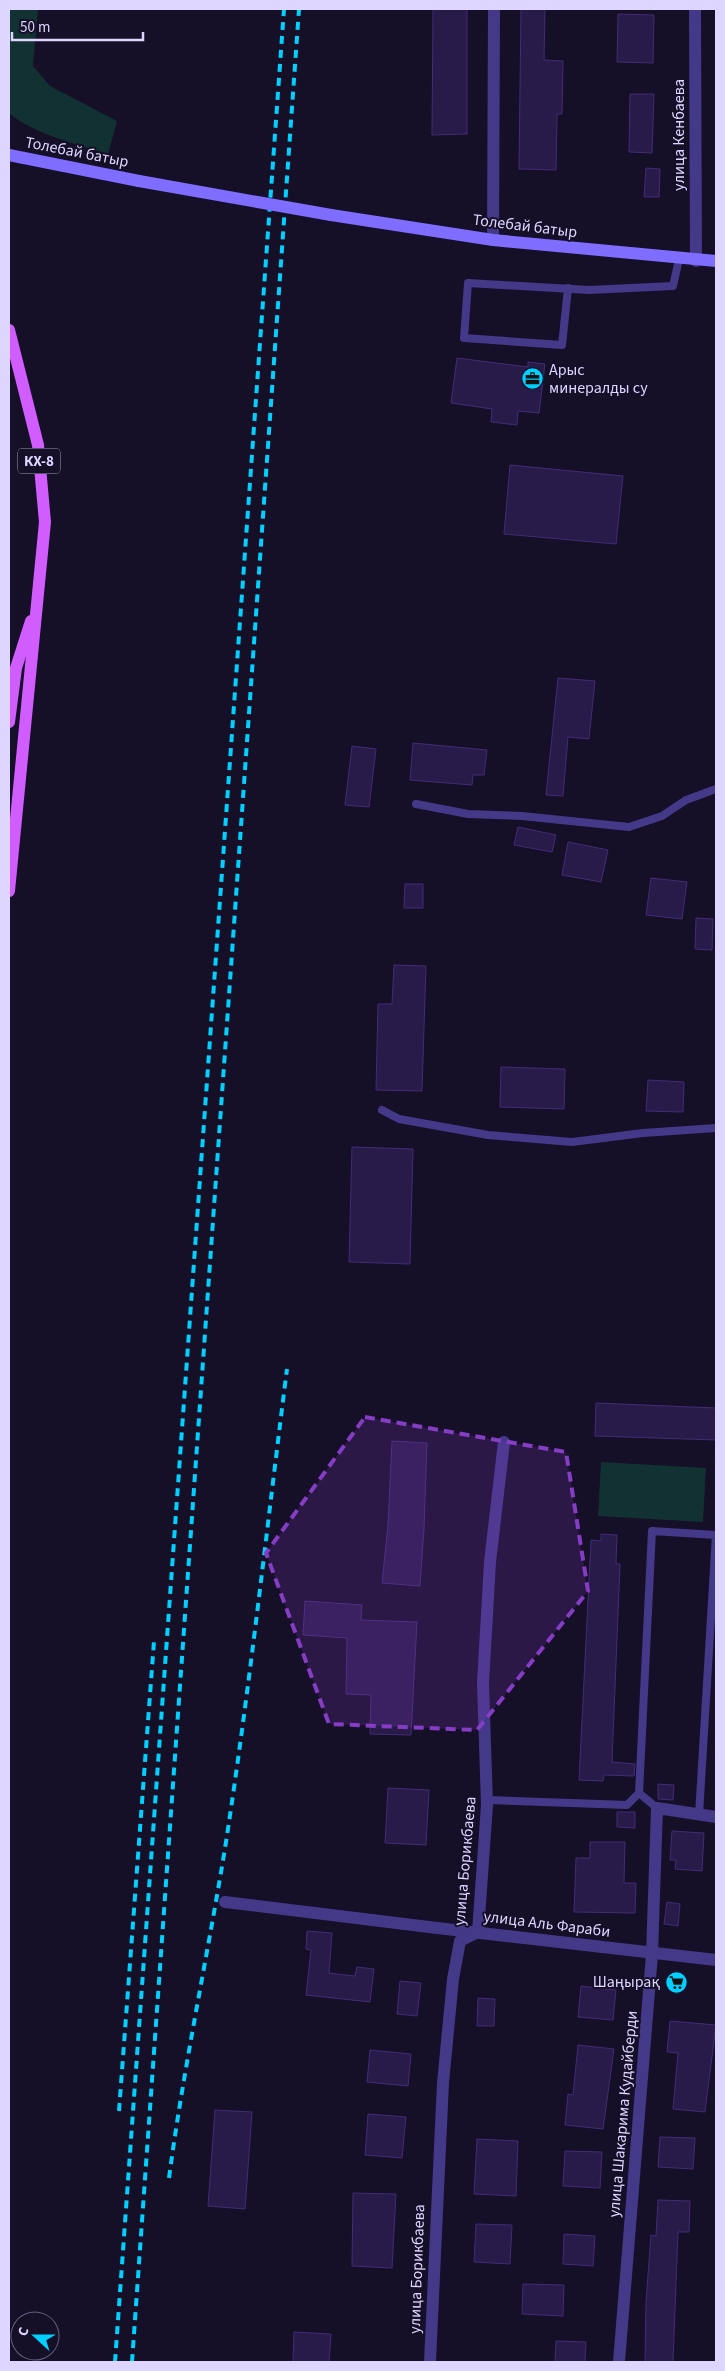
<svg xmlns="http://www.w3.org/2000/svg" width="725" height="2371" font-family="'Source Sans 3',sans-serif">
<style>
.green{fill:#123132}
.building{fill:#281b4a;stroke:#412c76}
.lines{fill:none;stroke-linecap:round;stroke-linejoin:round}
.lane{stroke:#433988;stroke-width:8}
.street{stroke:#433988;stroke-width:12}
.secondary{stroke:#7e6dff;stroke-width:12}
.primary{stroke:#d15dff;stroke-width:12}
.rail{stroke:#02d0ff;stroke-width:4;stroke-dasharray:8 6;stroke-linecap:butt}
.secondary-bridge{stroke:#7e6dff;stroke-width:12}
.marked{fill:#853dc5;fill-opacity:0.2;stroke:#853dc5;stroke-width:4;stroke-dasharray:10 6;stroke-linejoin:round}
.labels{text-anchor:middle;dominant-baseline:central;stroke-width:4;stroke-linejoin:round;paint-order:stroke}
.shield{fill:#160f28;stroke:#a39abe;stroke-width:1}
.shield-label{font-size:15px;font-weight:bold;fill:#dfd6ff}
.street-label{font-size:16px;fill:#dfd6ff;stroke:#160f28}
.poi-label{font-size:16px;fill:#dfd6ff;stroke:#160f28;text-anchor:start}
</style>
<rect width="100%" height="100%" fill="#160f28"/>
<g class="green">
<path d="M9,9H38L33,66L50,86L117,121L108,154C78,145 32,133 9,113Z"/>
<polygon points="601,1462 706,1468 703,1522 598,1516"/>
</g>
<g class="building">
<polygon points="433,9 467,9 467,134 432,135"/>
<polygon points="521,9 545,9 544,60 563,61 562,114 557,114 556,170 519,169"/>
<polygon points="618,14 654,15 653,63 617,62"/>
<polygon points="630,94 654,94 652,153 629,152"/>
<polygon points="646,168 660,169 659,197 644,197"/>
<polygon points="457,358 528,367 528,362 545,364 539,413 518,411 517,425 491,422 492,409 451,403"/>
<polygon points="510,465 623,476 616,544 504,534"/>
<polygon points="558,678 595,681 589,739 568,737 563,796 546,795"/>
<polygon points="413,743 487,750 484,775 473,775 472,785 410,780"/>
<polygon points="352,746 376,749 369,807 345,805"/>
<polygon points="518,827 556,835 552,852 514,845"/>
<polygon points="568,842 608,850 601,882 562,875"/>
<polygon points="651,878 687,882 682,919 646,915"/>
<polygon points="405,884 423,884 423,908 404,908"/>
<polygon points="696,918 713,919 712,950 695,949"/>
<polygon points="394,965 426,966 422,1091 376,1090 378,1004 392,1004"/>
<polygon points="501,1067 565,1069 564,1109 500,1107"/>
<polygon points="648,1080 684,1082 683,1112 646,1111"/>
<polygon points="352,1147 413,1149 410,1264 349,1262"/>
<polygon points="596,1403 716,1408 716,1440 595,1436"/>
<polygon points="392,1441 427,1443 424,1528 420,1586 382,1583 388,1525"/>
<polygon points="601,1534 617,1535 616,1564 620,1564 612,1762 635,1764 634,1776 604,1775 603,1781 579,1780 591,1540 601,1541"/>
<polygon points="305,1601 362,1605 361,1620 417,1622 411,1735 370,1734 371,1695 346,1694 347,1638 303,1635"/>
<polygon points="658,1784 674,1785 673,1800 658,1799"/>
<polygon points="388,1788 429,1790 426,1845 385,1843"/>
<polygon points="617,1812 635,1812 635,1828 617,1827"/>
<polygon points="672,1831 704,1833 702,1871 675,1869 676,1860 670,1860"/>
<polygon points="590,1842 625,1842 624,1883 636,1883 635,1913 574,1912 576,1858 590,1858"/>
<polygon points="667,1902 680,1904 678,1926 664,1924"/>
<polygon points="307,1931 332,1933 329,1973 355,1976 357,1967 374,1969 370,2002 306,1995 311,1950 306,1949"/>
<polygon points="400,1981 421,1983 417,2016 397,2014"/>
<polygon points="581,1986 616,1990 613,2020 578,2017"/>
<polygon points="478,1998 495,1999 494,2026 477,2026"/>
<polygon points="670,2021 716,2025 705,2112 673,2109 678,2053 667,2052"/>
<polygon points="578,2045 614,2049 603,2129 565,2125 568,2094 573,2095"/>
<polygon points="370,2050 411,2054 408,2086 367,2082"/>
<polygon points="215,2110 252,2112 245,2209 208,2206"/>
<polygon points="368,2114 406,2117 402,2158 365,2155"/>
<polygon points="660,2137 695,2138 693,2169 658,2167"/>
<polygon points="477,2139 518,2141 516,2196 474,2194"/>
<polygon points="565,2151 602,2152 600,2188 563,2186"/>
<polygon points="353,2193 396,2194 392,2268 352,2266"/>
<polygon points="658,2200 690,2201 689,2232 678,2232 673,2362 645,2362 646,2302 651,2235 656,2236"/>
<polygon points="476,2224 512,2225 510,2264 474,2262"/>
<polygon points="564,2234 595,2236 593,2266 563,2264"/>
<polygon points="523,2284 564,2285 563,2316 522,2314"/>
<polygon points="294,2332 331,2334 329,2362 293,2362"/>
<polygon points="556,2341 586,2342 585,2362 555,2362"/>
</g>
<g class="lines">
<g class="lane">
<polyline points="568,288 562,345 464,338 468,283 589,290 673,286 679,259"/>
<polyline points="416,804 468,814 522,816 629,827 662,816 686,800 716,789"/>
<polyline points="382,1110 399,1119 488,1135 572,1142 643,1133 716,1128"/>
<polyline points="487,1800 627,1805 639,1793"/>
<polyline points="657,1808 639,1793 652,1531 716,1535 699,1815"/>
</g>
<g class="street">
<polyline points="695,9 696,261"/>
<polyline points="493,240 494,9"/>
<polyline points="225,1902 437,1928 716,1960"/>
<polyline points="430,2362 443,2083 453,1979 460,1941 478,1932 487,1805 483,1683 490,1562 504,1442"/>
<polyline points="619,2362 652,1954 657,1808 716,1817"/>
</g>
<g class="secondary">
<polyline points="9,155 139,181"/>
<polyline points="331,215 493,240 716,261"/>
</g>
<g class="primary">
<polyline points="9,330 38,445 45,522 9,891"/>
<polyline points="9,722 16,668 31,621"/>
</g>
<g class="rail">
<polyline points="119,2111 154,1641"/>
<path d="M169,2178C184,2065 208,1954 226,1842C250,1685 267,1526 287,1369"/>
<polyline points="115,2362 284,9"/>
<polyline points="132,2362 299,9"/>
</g>
<polyline class="secondary-bridge" points="139,181 331,215"/>
</g>
<path class="marked" d="M365,1417L566,1452L588,1591L477,1730L329,1724L266,1553Z"/>
<defs>
<symbol id="office-disc" viewBox="-11 -11 22 22"><circle r="9.5" fill="#02d0ff" stroke="#160f28"/><path d="M-6-3h4V-5.5h4V-3h4V5H-6ZM-1-4.5V-3h2v-1.5ZM-6 0V1H6V0Z" fill="#111"/></symbol>
<symbol id="supermarket-disc" viewBox="-11 -11 22 22"><circle r="9.5" fill="#02d0ff" stroke="#160f28"/><path d="M-6-5.5h2.5l.6 2H6L4.5 2H-2.5L-4.4-4H-6ZM-1.5 3.2a1.3 1.3 0 1 0 .1 0ZM3 3.2a1.3 1.3 0 1 0 .1 0Z" fill="#111"/></symbol>
</defs>
<g fill-rule="evenodd">
<use href="#office-disc" x="520" y="366" width="25" height="25"/>
<use href="#supermarket-disc" x="664" y="1970" width="25" height="25"/>
</g>
<g class="labels">
<rect class="shield" x="18" y="448.5" width="42" height="25" rx="4"/>
<g class="shield-label">
<text x="39" y="461">КХ-8</text>
</g>
<g class="street-label">
<text transform="translate(679 135) rotate(-90)">улица Кенбаева</text>
<text transform="translate(77 152) rotate(11)">Толебай батыр</text>
<text transform="translate(525 226) rotate(7)">Толебай батыр</text>
<text transform="translate(465 1861) rotate(-85)">улица Борикбаева</text>
<text transform="translate(547 1924) rotate(7)">улица Аль Фараби</text>
<text transform="translate(623 2114) rotate(-85)">улица Шакарима Кудайберди</text>
<text transform="translate(417 2269) rotate(-88)">улица Борикбаева</text>
</g>
<g class="poi-label">
<text x="549" y="370">Арыс<tspan x="549" dy="18">минералды су</tspan></text>
<text x="660" y="1982" text-anchor="end">Шаңырақ</text>
</g>
</g>
<rect width="725" height="2371" fill="none" stroke="#dfd6ff" stroke-width="20"/>
<g transform="translate(35 2336) rotate(291)"><circle r="24" fill="#160f28" stroke="#665f7e"/>
<path d="M0-4L9 19L0 12L-9 19Z" fill="#02d0ff"/>
<text y="-8" font-size="14" font-weight="bold" text-anchor="middle" fill="#dfd6ff">С</text>
</g>
<path d="M12 32v8h131v-8" fill="none" stroke="#dfd6ff" stroke-width="2.5"/>
<text x="20" y="32" font-size="15" fill="#dfd6ff" stroke="#160f28" stroke-width="4" paint-order="stroke">50 m</text>
</svg>
